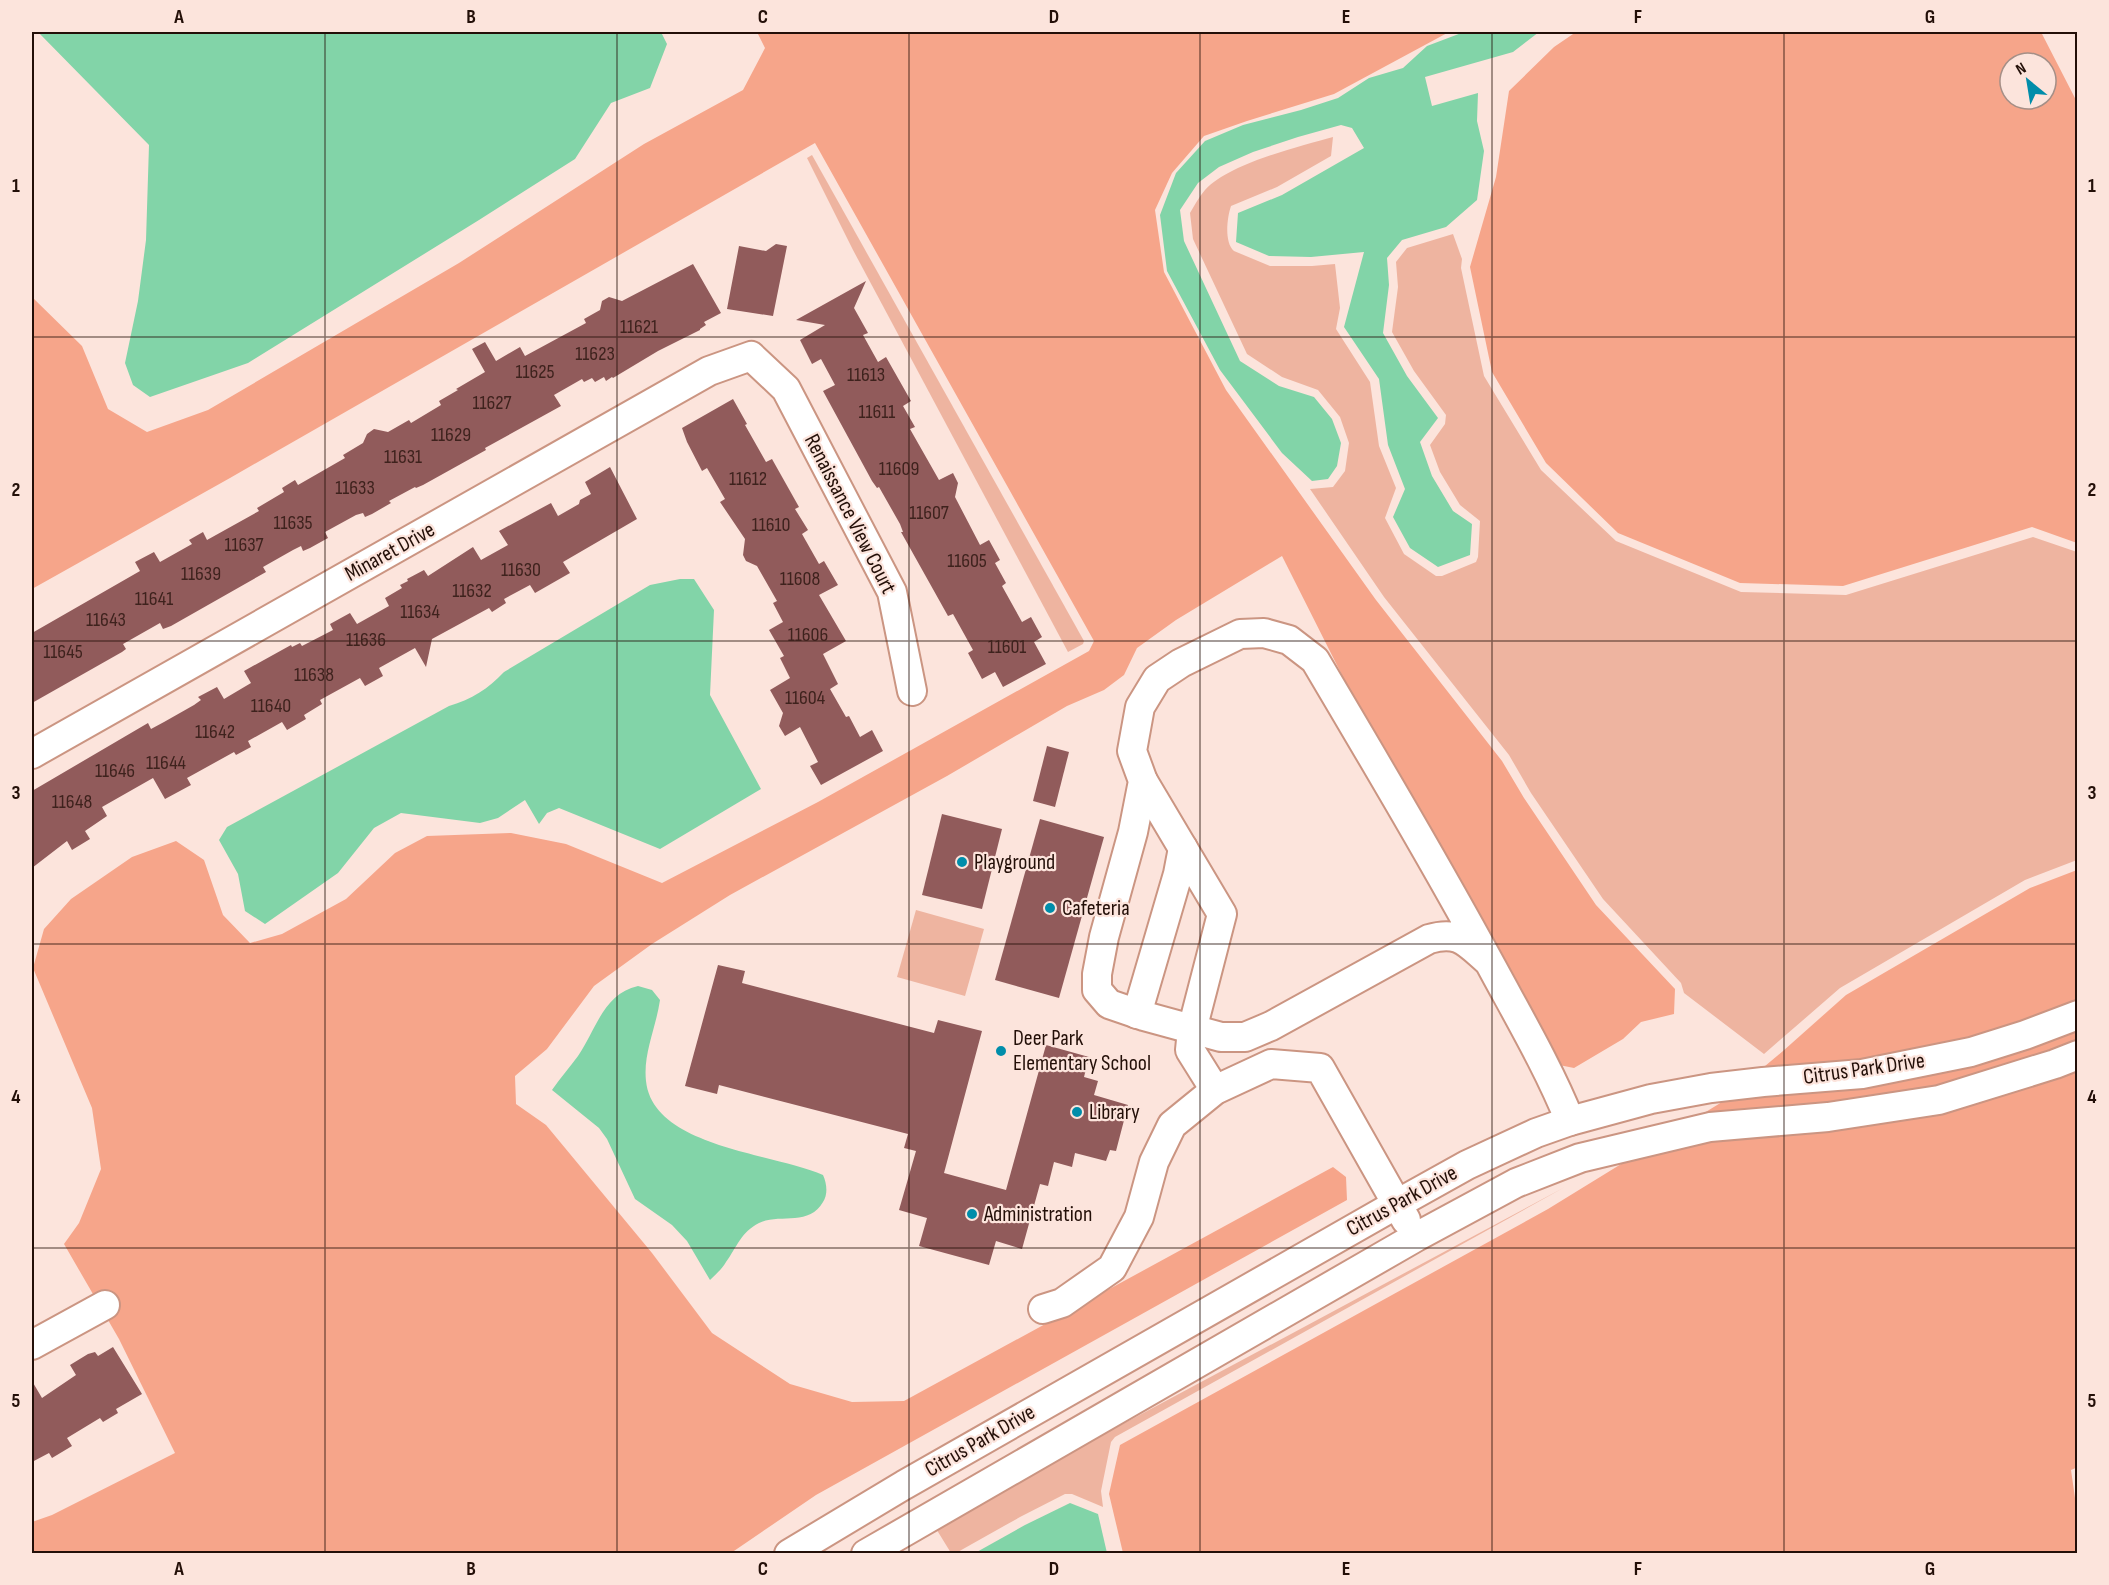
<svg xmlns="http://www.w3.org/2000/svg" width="2109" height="1585" font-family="'Sofia Sans Condensed',sans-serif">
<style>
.green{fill:#eeb4a0}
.forest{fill:#f6a58a;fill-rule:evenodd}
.water{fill:#82d4a8}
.building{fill:#915b5b}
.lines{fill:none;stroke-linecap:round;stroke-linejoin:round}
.minor-casing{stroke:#cb9582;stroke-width:32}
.minor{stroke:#fff;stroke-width:28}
.grid{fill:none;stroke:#230f08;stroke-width:1.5;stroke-opacity:0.55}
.poi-dot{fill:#008daa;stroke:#fce4dc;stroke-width:2}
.labels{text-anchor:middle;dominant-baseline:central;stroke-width:4.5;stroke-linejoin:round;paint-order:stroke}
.number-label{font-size:20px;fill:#3e221d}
.street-label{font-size:22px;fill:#230f08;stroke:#fce4dc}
.poi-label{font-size:22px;fill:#230f08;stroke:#fce4dc;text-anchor:start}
.neatline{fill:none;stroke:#230f08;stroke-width:2}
.grid-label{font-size:20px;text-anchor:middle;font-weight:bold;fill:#230f08}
</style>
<rect width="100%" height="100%" fill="#fce4dc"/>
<g class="green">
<path d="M1333,137L1331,156L1277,187L1231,206C1227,218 1224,242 1234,251L1270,266H1312L1335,264L1340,308L1336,329L1370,382L1379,446L1396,488L1385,518L1404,554L1436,576H1442L1476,562L1478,557L1480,521L1460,505L1440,472L1430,445L1445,424L1446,415L1414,371L1392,332L1398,287L1396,262L1407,248L1453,234L1462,259L1461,268L1484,376L1541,470L1616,541L1741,592L1846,595L2033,537L2077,552V860L2025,880L1840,988L1764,1054L1684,993L1681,983L1603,899L1531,793L1509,755L1384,597L1310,489L1333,487L1345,471L1349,443L1340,417L1318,390L1282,377L1247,354L1193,239L1190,213C1194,206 1199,197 1205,190C1230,163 1298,147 1333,137Z"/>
<polygon points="812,155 1084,641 1083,644 1068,652 853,250 807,158"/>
<polygon points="916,910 984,929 965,996 897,977"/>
<polygon points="1565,1187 1115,1437 1111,1442 1101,1491 1103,1507 1072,1494 1065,1494 1020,1517 956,1553 951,1553 935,1527 996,1492"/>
</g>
<g class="forest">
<polygon points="757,32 1449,32 1334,94 1247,121 1204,136 1172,173 1155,210 1164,272 1226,390 1376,600 1502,761 1524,798 1596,905 1675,989 1674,1014 1641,1022 1623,1039 1574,1068 1559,1065 1352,695 1282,556 1176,620 1137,648 1124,675 1104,690 1067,706 947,776 730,895 652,944 594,986 547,1049 515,1076 516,1104 546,1125 652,1253 712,1333 790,1384 852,1402 904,1401 1333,1167 1346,1177 1347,1200 816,1495 731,1553 32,1553 32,1522 52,1515 175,1453 119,1339 64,1244 79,1223 101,1169 92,1108 33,968 44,929 71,899 132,857 176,841 204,860 223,915 250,943 282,934 346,899 395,853 427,836 511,833 566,844 662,883 818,802 1089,651 1094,641 815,143 230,478 32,589 32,297 82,346 108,409 147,432 208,410 459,263 644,144 743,90 765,48"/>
<path d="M1576,32H2041L2077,102V543L2032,527L1843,586L1740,583L1618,533L1546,463L1492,372L1470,267L1496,177L1509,91L1554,47ZM2010,63H2046V99H2010Z"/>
<polygon points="2077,870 2078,1467 2071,1470 2077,1512 2077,1553 1123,1553 1109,1494 1120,1445 1548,1209 1722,1102 1783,1051 1846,995 2030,888"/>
</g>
<g class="water">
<polygon points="38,32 661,32 667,44 650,88 611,103 575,159 479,220 248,363 150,397 133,385 125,363 138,301 146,240 149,145"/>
<polygon points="1464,32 1539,32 1513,52 1425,77 1432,106 1478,93 1477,121 1484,151 1477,200 1446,227 1402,240 1387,258 1389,285 1383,333 1407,376 1438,418 1420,442 1432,476 1453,511 1472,524 1470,555 1438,567 1410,548 1393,517 1405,489 1388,445 1379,379 1344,327 1364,252 1311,257 1269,256 1236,242 1238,213 1282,195 1364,148 1352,128 1341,125 1298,137 1253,152 1219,167 1198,183 1180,210 1184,241 1240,361 1279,386 1314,397 1332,419 1341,443 1337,466 1328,479 1312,481 1282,453 1220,370 1167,271 1160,215 1176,173 1205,141 1243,125 1301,110 1338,98 1369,78 1403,68 1427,46"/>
<path d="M680,579H694L714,610L710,695L761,789L660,849L559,808L547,813L539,824L525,800L498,818L480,823L401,813L374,828L338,873L265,924L245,911L238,874L219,840L227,827L449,706C472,699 488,689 504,672L650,585Z"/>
<path d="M638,986L652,990L660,1000C656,1028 643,1053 646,1081C653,1148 775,1153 823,1175C827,1184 828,1194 823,1202C809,1227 779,1213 759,1223C741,1232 737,1247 726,1262C722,1269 716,1274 710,1280L687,1241L672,1225L635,1199L607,1139L599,1128L552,1090C560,1078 570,1067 578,1056C596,1030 603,994 638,986Z"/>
<polygon points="1070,1503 1098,1514 1107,1553 975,1553 1025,1525"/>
</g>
<g class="building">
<polygon points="776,244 787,246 773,316 727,309 739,246 766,251"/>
<polygon points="693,264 721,313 704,322 706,325 700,329 700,330 658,351 613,378 612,377 606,381 604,377 595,382 592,378 584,382 582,379 554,395 561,406 485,448 486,450 423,485 416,488 415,487 389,501 391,503 372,514 365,517 363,513 356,515 325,532 328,538 310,548 303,551 301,546 293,550 263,567 266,572 171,626 163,629 160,623 123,644 126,649 122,652 32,703 32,633 140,571 135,562 154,552 160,562 192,544 189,540 203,532 207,540 259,511 257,508 284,492 282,488 295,480 298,485 345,458 343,455 363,443 367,434 374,429 388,432 409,420 411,423 441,405 439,401 458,390 456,389 485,372 472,349 485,342 496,361 520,347 525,356 586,323 584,319 600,310 602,301 609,297 622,301"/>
<polygon points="866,281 854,308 868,333 863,335 878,362 886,357 911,401 903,406 915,427 910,429 939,480 953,473 958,483 955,497 980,545 989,540 1000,560 995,563 1006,583 1002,586 1022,622 1031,617 1042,637 1034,642 1046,664 1003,687 995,672 982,679 968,653 973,650 953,614 948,616 901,532 903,532 900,524 879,487 877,488 872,481 823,391 835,385 821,359 812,364 800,340 825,325 796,320"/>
<polygon points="733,399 747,424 745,425 766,462 772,459 799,507 795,509 808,530 802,534 819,564 824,561 838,585 819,595 846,641 823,654 838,684 830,689 846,717 849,716 860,737 872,730 883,751 821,785 810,766 818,762 800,727 785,736 779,726 783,713 770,690 790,678 780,658 784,656 769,630 783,622 773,603 777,601 757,566 746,561 743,555 745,539 720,502 725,499 707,468 702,471 687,442 682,428"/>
<polygon points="610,467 637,519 563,562 570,573 535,593 530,585 504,599 506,603 492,612 489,608 432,639 426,667 415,648 379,668 383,676 365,686 360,678 320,700 322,704 304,715 306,719 287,730 282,722 248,741 251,747 236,755 234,752 187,778 191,785 165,799 153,778 102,807 107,816 85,831 90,839 72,850 67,841 32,868 32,791 148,723 151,729 164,722 194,705 201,700 198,697 217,687 224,699 251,683 244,671 291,645 292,647 300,643 302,646 333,630 330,624 350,613 357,624 389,606 385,598 402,588 400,585 408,581 407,579 424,570 428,576 473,547 481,560 508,545 499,531 551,503 558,516 579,504 580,500 591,494 585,482"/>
<polygon points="1047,746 1069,752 1055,807 1033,801"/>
<polygon points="942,814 1002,829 982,909 922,895"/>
<polygon points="1040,819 1104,837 1059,998 995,980"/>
<polygon points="718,965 745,971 742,983 934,1033 938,1020 982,1031 944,1173 1006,1190 1046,1045 1089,1057 1084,1077 1098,1081 1094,1095 1128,1105 1116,1151 1110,1150 1106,1161 1075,1153 1072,1167 1054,1162 1048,1186 1040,1184 1022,1249 996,1241 989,1265 919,1246 927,1218 899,1210 916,1151 904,1148 908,1134 719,1085 717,1094 685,1086"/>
<polygon points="113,1347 142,1394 116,1409 118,1413 103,1422 100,1418 67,1438 72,1446 52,1458 49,1453 32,1462 32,1381 42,1398 73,1377 76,1375 70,1365 88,1354 95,1352 98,1356"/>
</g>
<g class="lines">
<defs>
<g id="minor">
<polyline points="32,754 709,371 751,356 786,389 892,592 912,691"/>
<polyline points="1143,781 1222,914 1192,1030 1190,1050 1215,1090"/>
<path d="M1488,961C1467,943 1459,930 1429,939L1271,1026L1245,1037H1221L1144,1016L1109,1004L1097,990V974L1104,937L1133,832L1143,781L1132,751L1140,707L1157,679L1181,663L1240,634L1264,633L1289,640L1315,660C1376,763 1437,866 1494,971C1521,1021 1549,1069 1570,1121"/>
<polyline points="1137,1014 1178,874 1183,848"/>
<polyline points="1043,1309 1062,1303 1112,1268 1139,1217 1154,1162 1172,1125 1215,1090 1271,1064 1320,1068 1406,1220"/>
<polyline points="32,1345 105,1305"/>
<polyline points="789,1554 904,1485 1397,1204 1467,1165 1536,1133 1570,1121 1651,1099 1711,1088 1763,1082 1862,1074 1971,1052 2025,1035 2078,1015"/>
<polyline points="866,1554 1416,1237 1516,1183 1580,1158 1710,1127 1828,1117 1939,1100 2055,1064 2078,1055"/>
</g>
</defs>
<use href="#minor" class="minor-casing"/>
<use href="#minor" class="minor"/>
</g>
<path class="grid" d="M325,32V1554M617,32V1554M909,32V1554M1200,32V1554M1492,32V1554M1784,32V1554M32,337H2078M32,641H2078M32,944H2078M32,1248H2078"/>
<g class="poi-dot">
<circle cx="962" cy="862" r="6"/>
<circle cx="1050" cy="908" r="6"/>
<circle cx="1001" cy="1051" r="6"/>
<circle cx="1077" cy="1112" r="6"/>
<circle cx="972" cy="1214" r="6"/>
</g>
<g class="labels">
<g class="number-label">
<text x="639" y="327">11621</text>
<text x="595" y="354">11623</text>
<text x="535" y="372">11625</text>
<text x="866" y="375">11613</text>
<text x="492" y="403">11627</text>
<text x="877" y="412">11611</text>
<text x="451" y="435">11629</text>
<text x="403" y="457">11631</text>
<text x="899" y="469">11609</text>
<text x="748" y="479">11612</text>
<text x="355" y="488">11633</text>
<text x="929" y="513">11607</text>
<text x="293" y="523">11635</text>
<text x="771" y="525">11610</text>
<text x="244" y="545">11637</text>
<text x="967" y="561">11605</text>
<text x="521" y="570">11630</text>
<text x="201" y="574">11639</text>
<text x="800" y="579">11608</text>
<text x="472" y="591">11632</text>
<text x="154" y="599">11641</text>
<text x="420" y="612">11634</text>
<text x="106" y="620">11643</text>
<text x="808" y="635">11606</text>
<text x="366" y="640">11636</text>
<text x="1007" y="647">11601</text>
<text x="63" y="652">11645</text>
<text x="314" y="675">11638</text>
<text x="805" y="698">11604</text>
<text x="271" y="706">11640</text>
<text x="215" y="732">11642</text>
<text x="166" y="763">11644</text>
<text x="115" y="771">11646</text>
<text x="72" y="802">11648</text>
</g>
<g class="street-label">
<text transform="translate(850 514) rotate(63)">Renaissance View Court</text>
<text transform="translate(390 552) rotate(-29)">Minaret Drive</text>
<text transform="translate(1864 1069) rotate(-8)">Citrus Park Drive</text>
<text transform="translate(1402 1201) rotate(-29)">Citrus Park Drive</text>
<text transform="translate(980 1441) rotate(-30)">Citrus Park Drive</text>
</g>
<g class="poi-label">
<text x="974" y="862">Playground</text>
<text x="1062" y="908">Cafeteria</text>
<text x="1013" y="1038">Deer Park<tspan x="1013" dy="25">Elementary School</tspan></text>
<text x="1089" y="1112">Library</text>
<text x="984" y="1214">Administration</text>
</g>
</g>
<rect width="2109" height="1585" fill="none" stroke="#fce4dc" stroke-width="66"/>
<g transform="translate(2028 81) rotate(330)"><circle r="28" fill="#fce4dc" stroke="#a58f87" stroke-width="1.5"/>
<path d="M0-4.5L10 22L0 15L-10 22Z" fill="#008daa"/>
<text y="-9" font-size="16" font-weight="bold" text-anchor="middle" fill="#230f08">N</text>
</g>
<rect x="33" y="33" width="2043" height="1519" class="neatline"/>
<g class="grid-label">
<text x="179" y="23">A</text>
<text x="471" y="23">B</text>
<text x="763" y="23">C</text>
<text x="1054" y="23">D</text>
<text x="1346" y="23">E</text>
<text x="1638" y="23">F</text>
<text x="1930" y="23">G</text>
<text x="16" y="192">1</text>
<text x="2092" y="192">1</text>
<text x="16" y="496">2</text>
<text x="2092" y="496">2</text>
<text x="16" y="799">3</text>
<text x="2092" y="799">3</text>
<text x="16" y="1103">4</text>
<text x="2092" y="1103">4</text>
<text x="16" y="1407">5</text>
<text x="2092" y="1407">5</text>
<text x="179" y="1575">A</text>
<text x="471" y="1575">B</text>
<text x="763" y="1575">C</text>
<text x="1054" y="1575">D</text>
<text x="1346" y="1575">E</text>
<text x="1638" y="1575">F</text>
<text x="1930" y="1575">G</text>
</g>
</svg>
